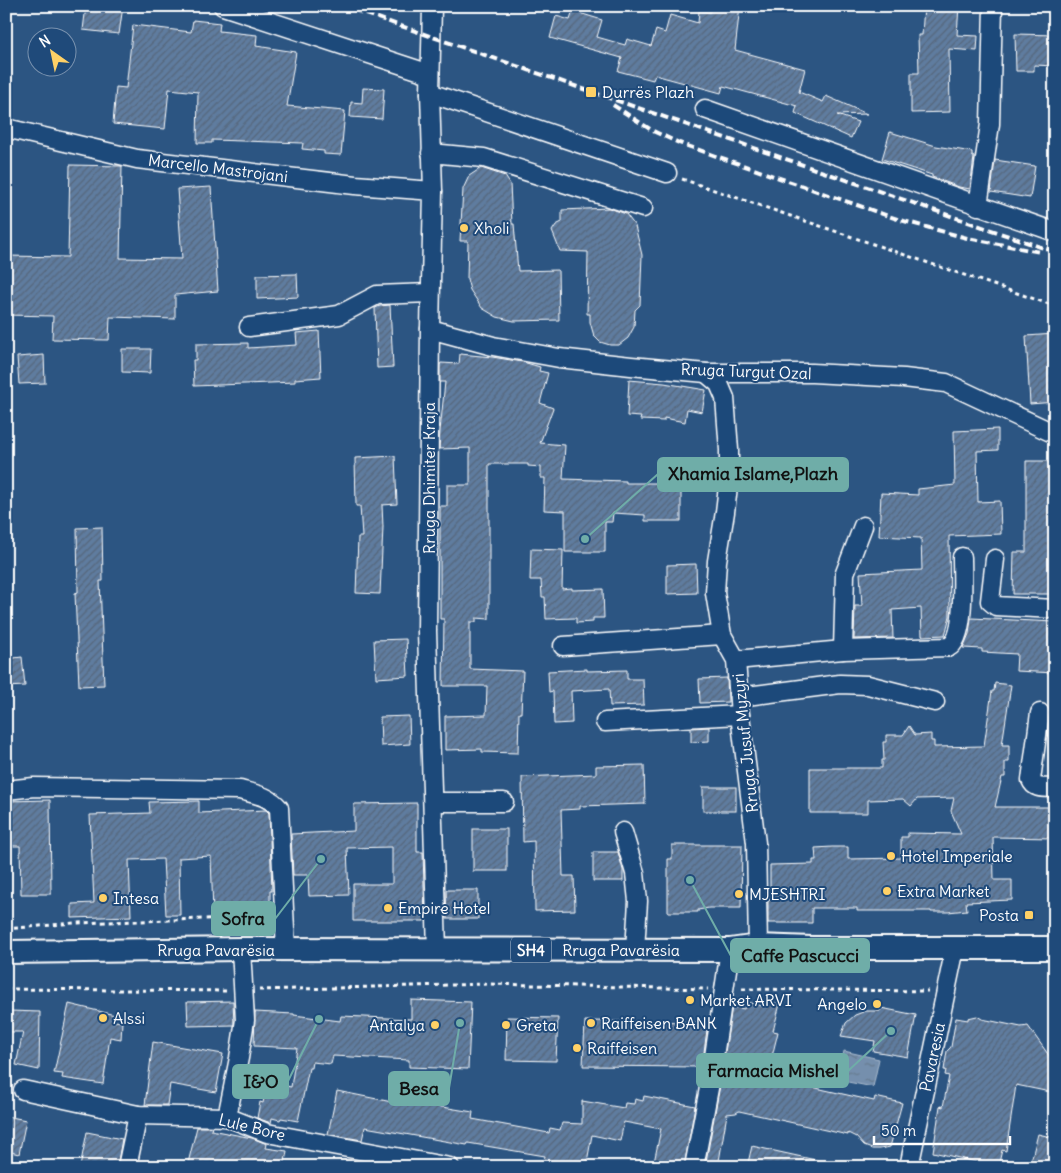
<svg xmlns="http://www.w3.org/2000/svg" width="1061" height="1173" font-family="Delius,sans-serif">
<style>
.water{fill:url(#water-ripples);stroke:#acbcce}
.building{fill:url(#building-hatch);stroke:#fff}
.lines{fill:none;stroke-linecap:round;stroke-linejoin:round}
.minor-casing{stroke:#fff;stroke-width:21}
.major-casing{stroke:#fff;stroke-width:26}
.path{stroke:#fff;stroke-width:3;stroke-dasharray:4 4;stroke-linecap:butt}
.minor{stroke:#1f4a7a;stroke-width:18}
.major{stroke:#1f4a7a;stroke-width:22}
.rail{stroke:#fff;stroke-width:4;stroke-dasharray:8 4;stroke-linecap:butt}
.poi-dot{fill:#ffd166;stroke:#1f4a7a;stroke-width:2}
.labels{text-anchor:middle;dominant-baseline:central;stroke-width:4;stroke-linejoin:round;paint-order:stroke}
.shield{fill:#1f4a7a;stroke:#bcc9d7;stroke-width:1}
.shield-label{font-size:15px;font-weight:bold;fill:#fff}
.poi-label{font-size:16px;fill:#fff;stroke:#1f4a7a;text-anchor:start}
.street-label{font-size:16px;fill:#fff;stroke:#1f4a7a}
.leader{fill:none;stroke:#6fada8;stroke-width:2}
.callout-dot{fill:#6fada8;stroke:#1f4a7a;stroke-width:2}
.callout{fill:#6fada8;stroke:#6fada8;stroke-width:2}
.callout-label{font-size:18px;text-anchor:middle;font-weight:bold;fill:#111}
</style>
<defs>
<pattern id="water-ripples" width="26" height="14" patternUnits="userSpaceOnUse" patternTransform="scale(1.25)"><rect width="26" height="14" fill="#748fad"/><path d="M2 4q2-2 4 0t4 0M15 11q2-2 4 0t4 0" fill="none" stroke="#66788b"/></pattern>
<pattern id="building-hatch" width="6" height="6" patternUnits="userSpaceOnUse" patternTransform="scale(1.25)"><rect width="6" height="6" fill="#5e7c9f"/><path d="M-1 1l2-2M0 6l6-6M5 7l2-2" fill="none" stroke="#56667a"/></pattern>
</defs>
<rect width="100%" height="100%" fill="#2c5582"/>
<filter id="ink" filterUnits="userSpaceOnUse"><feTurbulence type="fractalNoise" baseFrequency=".02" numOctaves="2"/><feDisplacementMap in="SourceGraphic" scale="10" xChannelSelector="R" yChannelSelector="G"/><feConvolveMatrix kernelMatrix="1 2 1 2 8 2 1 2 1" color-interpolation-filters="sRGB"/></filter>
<g filter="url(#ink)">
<polygon class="water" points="844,1051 879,1059 873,1087 838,1080"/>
<g class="building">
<polygon points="86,6 123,6 119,34 83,30"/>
<polygon points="714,6 740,6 735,50 805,69 799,92 823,102 826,96 867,114 837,115 858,122 851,138 795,113 797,106 723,86 721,93 655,75 653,80 618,71 622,58 550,38 556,16 570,20 573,11 602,20 597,37 625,45 627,39 651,46 656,30 665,33 670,15 698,23 699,11 710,12 710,9 714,9"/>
<polygon points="924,6 959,6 957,35 978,36 977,51 949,49 950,112 911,113 911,73 919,73 918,35 922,35"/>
<polygon points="193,20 220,23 219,31 257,35 256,46 296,52 287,106 345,111 341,155 324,154 324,151 302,149 303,143 212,140 212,143 197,143 198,92 169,89 165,129 113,124 116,87 126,88 133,25 191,32"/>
<polygon points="1015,34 1055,35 1055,66 1034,65 1034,71 1016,71"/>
<polygon points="363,88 384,89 382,119 350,117 351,102 362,103"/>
<polygon points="890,132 936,146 972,152 972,156 974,157 970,189 959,187 932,177 932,175 882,159"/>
<polygon points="995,160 1035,166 1030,198 991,192"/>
<polygon points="70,165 122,166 120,258 182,259 177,189 211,187 218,291 175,295 175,319 110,317 109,340 52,339 53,316 6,315 6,256 68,257"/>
<polygon points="481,168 505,176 510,184 512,224 514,224 518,271 558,270 559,320 514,321 497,317 482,308 470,290 467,279 468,241 460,241 463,189 469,176"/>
<polygon points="609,208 626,214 635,226 642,255 640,305 635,310 634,327 628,338 619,345 610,345 600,342 594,336 590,322 590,314 587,314 588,252 560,251 552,231 556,225 562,222 562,210"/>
<polygon points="297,274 298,297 257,299 257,275"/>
<polygon points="390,305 393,367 377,368 375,308 380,306"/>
<polygon points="319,331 321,377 295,379 295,382 194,386 193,360 196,360 196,344 248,343 248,348 297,345 296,333"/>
<polygon points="1055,334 1055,402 1030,404 1026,336"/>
<polygon points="122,349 151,349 150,373 122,372"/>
<polygon points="460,354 492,357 523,362 540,367 539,371 548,373 540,403 553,408 540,443 565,445 563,479 626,481 626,483 681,483 681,521 645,521 645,515 613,513 612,522 605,522 605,552 565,552 565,511 544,510 545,478 541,478 541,467 528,466 528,464 489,464 489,619 476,618 476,622 470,622 470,669 523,671 521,713 519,713 518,753 482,752 482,749 445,750 445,716 486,715 487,686 443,686 444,619 440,619 440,506 447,506 447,485 470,485 470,448 439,449 440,431 445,382 440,382 440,365 441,363 459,364"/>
<polygon points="44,355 45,383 19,384 17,357"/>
<polygon points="629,380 664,383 706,390 702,412 687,409 685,422 664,418 664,421 640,420 641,417 627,416"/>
<polygon points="998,429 998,450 977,451 978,502 1000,501 1001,534 949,536 950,616 945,635 922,636 921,608 892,610 893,638 854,639 855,606 862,606 860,573 922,570 921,538 879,536 881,493 918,495 918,489 955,485 954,431"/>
<polygon points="395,456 397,504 382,505 383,527 380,594 356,593 358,537 362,537 360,506 356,506 355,458"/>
<polygon points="1026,461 1047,461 1055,470 1055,594 1013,594 1014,552 1026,552"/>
<polygon points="102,527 103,581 100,581 104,685 79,686 75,593 78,592 77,528"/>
<polygon points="531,549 563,550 562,589 572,588 572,590 603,589 604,618 593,618 593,622 576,623 576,618 546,619 545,597 542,597 541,580 530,580"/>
<polygon points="696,564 697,593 667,594 667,565"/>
<polygon points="971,618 1055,622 1055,673 1016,671 1017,654 982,652 982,649 963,648 969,634"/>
<polygon points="406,639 408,676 376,678 374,640"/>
<polygon points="22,657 25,686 6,687 6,659"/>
<polygon points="587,669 587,671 627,670 627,679 643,679 644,705 610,706 609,689 571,691 572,723 554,724 553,691 549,692 548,671"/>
<polygon points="727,678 728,702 700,703 699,679"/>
<polygon points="995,683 1011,685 1002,745 1009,745 1009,762 1005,762 1005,777 1002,777 995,807 1055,807 1055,838 993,837 994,880 1012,880 1012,900 966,902 967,910 948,912 931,912 931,911 857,911 857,908 812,908 812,923 768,923 768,900 770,900 770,865 813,864 813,860 816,860 815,848 832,847 848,847 848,859 901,858 901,837 908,837 908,833 961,834 951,811 954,798 917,799 911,806 903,799 868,800 868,813 810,813 810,768 882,768 882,760 884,760 883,742 886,742 886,735 903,735 909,726 915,735 931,734 931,741 934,741 934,747 984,746 992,691 994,691"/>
<polygon points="409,716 410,744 381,746 380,717"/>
<polygon points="709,727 709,741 691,742 691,728"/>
<polygon points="644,765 645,804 580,806 580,809 561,810 563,876 574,876 575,910 535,911 534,841 523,842 522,777 596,774 596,766"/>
<rect x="703" y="787" width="33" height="24"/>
<polygon points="50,800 51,894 21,894 20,846 6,846 6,801"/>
<polygon points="199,801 199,813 266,810 269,813 272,891 270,891 270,912 213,914 211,856 179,858 180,915 166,915 163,859 129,860 131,916 72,918 72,904 94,903 90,815 150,813 149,802"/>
<polygon points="417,803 417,852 423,852 425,919 424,921 353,921 353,884 392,884 392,847 347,848 349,895 309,896 308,875 293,875 291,834 354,831 354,804"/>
<rect x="473" y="829" width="34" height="42"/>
<polygon points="672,845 742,845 741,908 709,908 698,910 698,912 668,912 668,859 672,859"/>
<polygon points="593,852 618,852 623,870 623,881 593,881"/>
<polygon points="446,890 478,890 478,919 447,919"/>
<polygon points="411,1000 471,1002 468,1069 409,1067 409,1060 333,1056 331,1064 312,1062 311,1068 309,1068 298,1121 281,1118 280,1120 272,1118 271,1123 257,1118 260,1102 263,1103 265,1094 269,1095 272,1083 291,1087 297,1048 254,1046 255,1012 294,1014 294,1015 340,1021 341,1016 411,1019"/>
<polygon points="233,1001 234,1025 188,1026 187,1002"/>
<polygon points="764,1001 780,1004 773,1031 778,1032 767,1077 874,1101 875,1097 902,1103 890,1147 880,1149 872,1149 864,1146 856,1137 848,1133 848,1135 739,1111 736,1113 727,1114 718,1167 705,1167 720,1085 732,1006 744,1009 746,1002 763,1006"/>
<polygon points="69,1004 115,1015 114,1021 122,1022 121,1039 110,1037 103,1084 62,1078 63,1074 54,1073"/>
<polygon points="881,1008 916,1015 908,1057 873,1051 875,1041 841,1036 846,1023 855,1015 866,1011 880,1011"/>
<polygon points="10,1011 40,1012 39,1070 16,1065 23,1032 9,1032"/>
<polygon points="977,1016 982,1019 1021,1027 1028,1026 1055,1064 1055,1093 1016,1085 1006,1151 1002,1150 998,1167 933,1152 940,1106 943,1107 949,1076 945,1075 946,1070 944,1070 947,1051 951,1047 956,1018 968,1020 968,1018"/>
<polygon points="507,1017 558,1018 556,1061 506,1060"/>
<polygon points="585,1021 708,1022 702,1067 583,1066"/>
<polygon points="153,1042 223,1054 216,1092 170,1084 167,1105 145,1105"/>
<polygon points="337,1091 392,1102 393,1099 473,1112 472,1119 549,1133 550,1128 560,1130 562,1123 582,1124 582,1101 624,1108 625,1103 634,1104 635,1099 643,1101 644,1096 695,1106 684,1167 653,1167 661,1129 624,1122 620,1141 592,1135 586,1167 574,1167 544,1161 545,1156 468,1143 467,1145 365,1127 362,1140 328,1134"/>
<polygon points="6,1116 26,1120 19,1154 6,1151"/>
<polygon points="197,1127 212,1127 211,1130 252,1138 267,1144 266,1148 287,1151 284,1167 187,1167"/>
<polygon points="87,1132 122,1139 117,1167 80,1167"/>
<polygon points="1038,1134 1055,1138 1055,1167 1036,1167 1037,1163 1031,1161"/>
<polygon points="752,1146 820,1161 819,1167 747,1167"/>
</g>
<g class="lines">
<defs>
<g id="minor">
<polyline points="223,6 430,74"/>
<polyline points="432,6 430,93 433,191 430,329 427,631 437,950"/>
<polyline points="430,93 667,173"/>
<polyline points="705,109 1055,232"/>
<polyline points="6,128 137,159 355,185 433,191"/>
<polyline points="431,153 484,158 643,208"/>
<polyline points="978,206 990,124 993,6"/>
<polyline points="249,327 339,315 377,295 430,293"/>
<polyline points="430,329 493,346 559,358 631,366 706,373 812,373 904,378 946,383 1055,434"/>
<polyline points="706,373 719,384 725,398 729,450 729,478 725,512 717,561 715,593 722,635 736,660 740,715 756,843 758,946"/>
<polyline points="995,559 990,601 996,606 1055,609"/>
<polyline points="563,646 722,635"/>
<polyline points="843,650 845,573 863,526"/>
<path d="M736,660L843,650L949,647C966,638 962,575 962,557"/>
<polyline points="739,697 840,684 868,685 935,702"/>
<path d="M1040,713L1031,780C1035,790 1045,787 1055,788"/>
<polyline points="605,722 740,715"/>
<path d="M6,790L34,787L240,790C255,794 269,796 279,808L286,950"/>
<polyline points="433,802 504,802"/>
<polyline points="623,832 635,873 638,901 635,950"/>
<polyline points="23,1090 138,1115 227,1117 267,1133 450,1167"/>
<polyline points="227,1117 239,1058 245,1020 241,949"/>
<polyline points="127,1167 138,1115"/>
<polyline points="694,1167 710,1083 730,950"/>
<polyline points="909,1167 955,948"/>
</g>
<polyline id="major" points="6,952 241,949 730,950 758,946 812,948 1055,948"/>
</defs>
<use href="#minor" class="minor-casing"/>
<use href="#major" class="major-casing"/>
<g class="path">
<polyline points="682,179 1055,306"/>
<polyline points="6,929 74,923 268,917"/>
<polyline points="6,989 228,991"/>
<polyline points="742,989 928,991"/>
<polyline points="259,990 489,984 708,989"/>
</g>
<use href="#minor" class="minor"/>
<use href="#major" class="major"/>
<g class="rail">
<polyline points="343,6 1055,252"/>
<polyline points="613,105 653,131 679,143 900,220 967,238 1040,252"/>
</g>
</g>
</g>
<g class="poi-dot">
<rect x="585" y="86" width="12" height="12" rx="2.5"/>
<circle cx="464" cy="228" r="5"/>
<circle cx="891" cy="856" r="5"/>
<circle cx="887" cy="891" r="5"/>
<circle cx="739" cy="894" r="5"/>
<circle cx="103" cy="898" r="5"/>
<circle cx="388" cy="908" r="5"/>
<rect x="1024" y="910" width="10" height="10" rx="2.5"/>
<circle cx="690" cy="1000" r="5"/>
<circle cx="877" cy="1004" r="5"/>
<circle cx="103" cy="1018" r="5"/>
<circle cx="591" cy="1023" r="5"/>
<circle cx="435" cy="1025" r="5"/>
<circle cx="506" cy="1025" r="5"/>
<circle cx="577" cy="1048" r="5"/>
</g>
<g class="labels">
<rect class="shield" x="511" y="937.5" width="40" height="25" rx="4"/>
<g class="shield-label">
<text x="531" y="950">SH4</text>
</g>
<g class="poi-label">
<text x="602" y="92">Durrës Plazh</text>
<text x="474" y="228">Xholi</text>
<text x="901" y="856">Hotel Imperiale</text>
<text x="897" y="891">Extra Market</text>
<text x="749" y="894">MJESHTRI</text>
<text x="113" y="898">Intesa</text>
<text x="398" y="908">Empire Hotel</text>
<text x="1019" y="915" text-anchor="end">Posta</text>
<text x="700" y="1000">Market ARVI</text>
<text x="867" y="1004" text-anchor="end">Angelo</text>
<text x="113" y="1018">Alssi</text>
<text x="601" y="1023">Raiffeisen BANK</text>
<text x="425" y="1025" text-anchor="end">Antalya</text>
<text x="516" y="1025">Greta</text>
<text x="587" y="1048">Raiffeisen</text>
</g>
<g class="street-label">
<text transform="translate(218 168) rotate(7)">Marcello Mastrojani</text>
<text transform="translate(746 371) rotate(2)">Rruga Turgut Ozal</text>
<text transform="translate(429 478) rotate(-90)">Rruga Dhimiter Kraja</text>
<text transform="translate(745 743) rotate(-96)">Rruga Jusuf Myzyri</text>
<text x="216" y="950">Rruga Pavarësia</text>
<text x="621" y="950">Rruga Pavarësia</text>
<text transform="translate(932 1057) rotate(-78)">Pavaresia</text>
<text transform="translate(252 1127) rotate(14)">Lule Bore</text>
</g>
</g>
<path class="leader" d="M585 539L658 474M321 859L275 919M690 880L731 956M891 1031L848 1071M319 1019L288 1081M460 1023L449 1088"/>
<g class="callout-dot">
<circle cx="585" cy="539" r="5"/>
<circle cx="321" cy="859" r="5"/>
<circle cx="690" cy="880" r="5"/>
<circle cx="891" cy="1031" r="5"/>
<circle cx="319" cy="1019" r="5"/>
<circle cx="460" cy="1023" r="5"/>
</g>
<g class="callout">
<rect x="658" y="458" width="190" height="33" rx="5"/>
<rect x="212" y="902" width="63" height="33" rx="5"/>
<rect x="731" y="939" width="138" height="33" rx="5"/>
<rect x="697" y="1054" width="151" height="33" rx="5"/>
<rect x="233" y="1065" width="55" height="33" rx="5"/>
<rect x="389" y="1072" width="60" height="33" rx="5"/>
</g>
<g class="callout-label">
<text x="753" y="480">Xhamia Islame,Plazh</text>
<text x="243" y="925">Sofra</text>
<text x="800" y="962">Caffe Pascucci</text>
<text x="773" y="1077">Farmacia Mishel</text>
<text x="261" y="1088">I&amp;O</text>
<text x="419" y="1095">Besa</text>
</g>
<rect width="1061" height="1173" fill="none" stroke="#1f4a7a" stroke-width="25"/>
<rect x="12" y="12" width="1036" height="1148" fill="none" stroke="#fff" stroke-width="2" filter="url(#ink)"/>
<g transform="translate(52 52) rotate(327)"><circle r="24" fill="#1f4a7a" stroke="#7992af"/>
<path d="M0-4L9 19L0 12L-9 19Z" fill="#ffd166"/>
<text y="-8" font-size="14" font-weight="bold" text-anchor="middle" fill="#ffffff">N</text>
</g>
<path d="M874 1136v8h136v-8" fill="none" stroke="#ffffff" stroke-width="2.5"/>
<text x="881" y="1136" font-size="15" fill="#ffffff" stroke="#1f4a7a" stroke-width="4" paint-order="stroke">50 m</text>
</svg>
